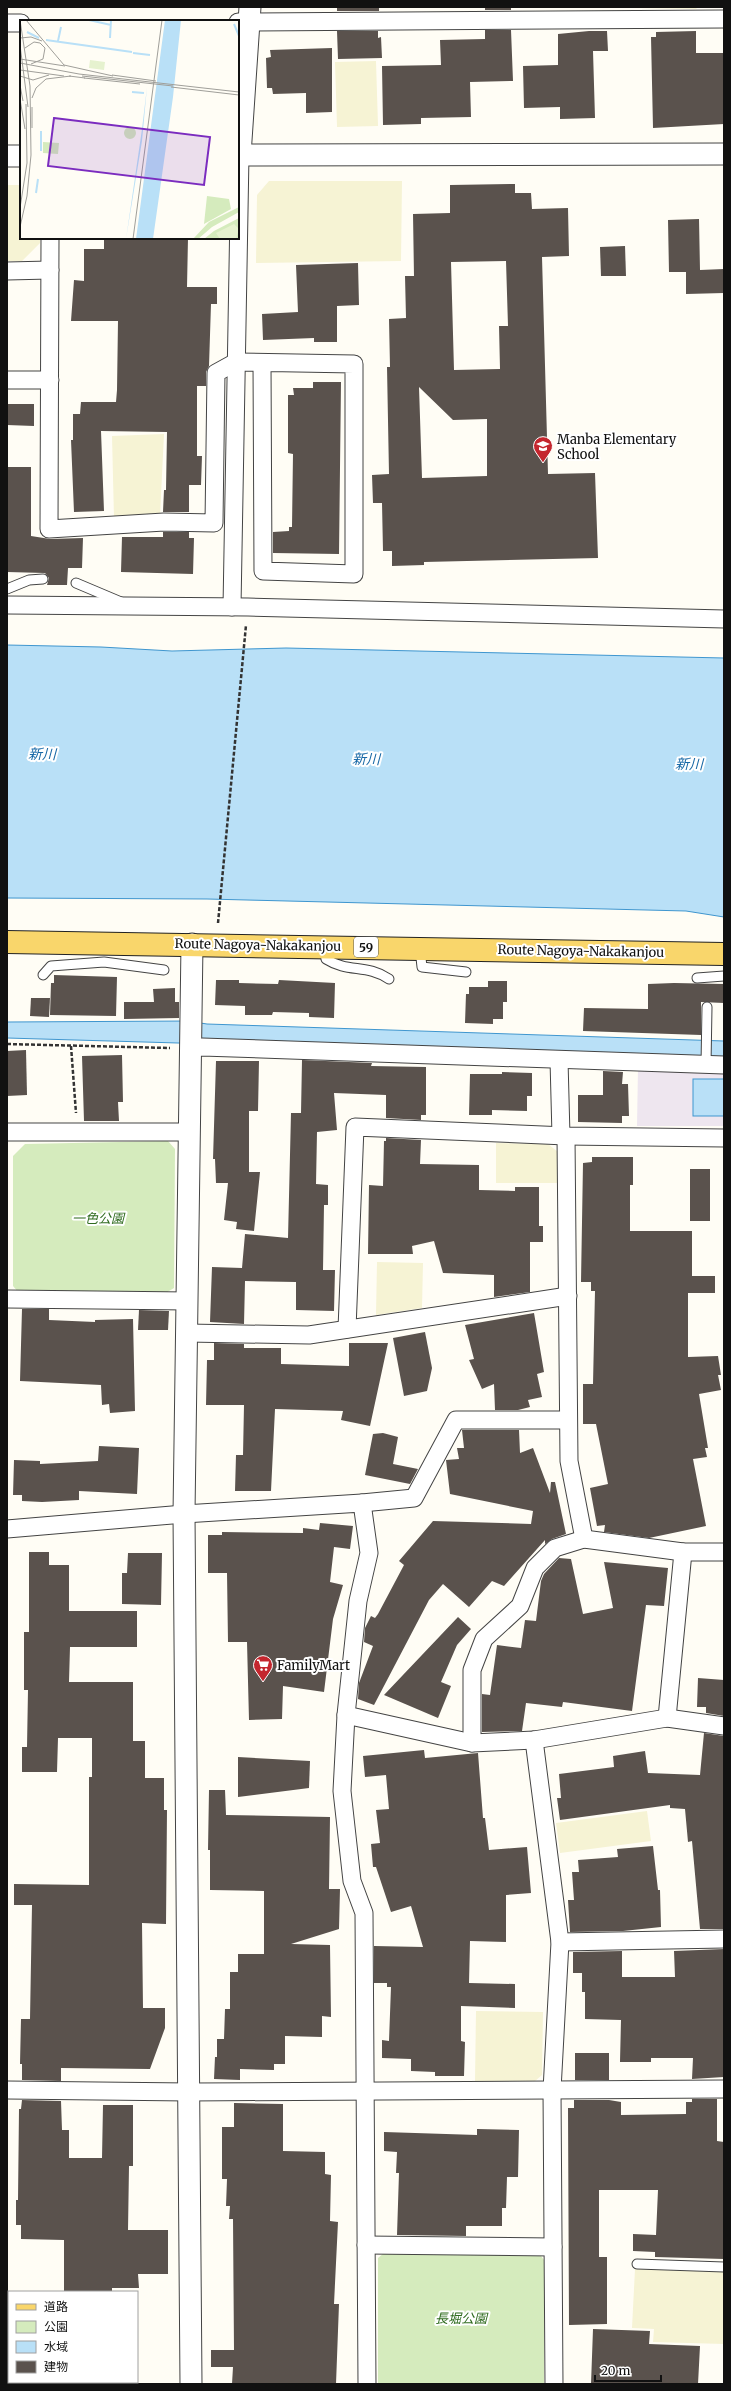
<svg xmlns="http://www.w3.org/2000/svg" width="731" height="2391" font-family="Merriweather,'Noto Sans JP',serif">
<style>
.industrial{fill:#eee6ef}
.farmland{fill:#f6f3d4}
.green{fill:#d5ebbd}
.water{fill:#b9e0f7;stroke:#3f96cf}
.building{fill:#5a524d;fill-rule:evenodd}
.lines{fill:none;stroke-linecap:round;stroke-linejoin:round}
.service-casing{stroke:#444;stroke-width:11}
.minor-casing{stroke:#444;stroke-width:19}
.tertiary-casing{stroke:#444;stroke-width:23}
.primary-casing{stroke:#222;stroke-width:24}
.path{stroke:#333;stroke-width:2.5;stroke-dasharray:4 2;stroke-linecap:butt}
.service{stroke:#fff;stroke-width:9}
.minor{stroke:#fff;stroke-width:17}
.tertiary{stroke:#fff;stroke-width:21}
.primary{stroke:#f9d66b;stroke-width:22}
.labels{text-anchor:middle;dominant-baseline:central;stroke-width:4;stroke-linejoin:round;paint-order:stroke}
.shield{fill:#fff;stroke:#585858;stroke-width:1}
.shield-label{font-size:12px;font-weight:bold;fill:#111}
.poi-label{font-size:13px;fill:#111;stroke:#fff;text-anchor:start}
.street-label{font-size:13px;fill:#111;stroke:#fff}
.park-label{font-size:13px;font-style:italic;fill:#2f6b1f;stroke:#fff}
.water-label{font-size:14px;font-style:italic;fill:#1768a6;stroke:#fff}
.inset-river{fill:none;stroke:#b9e0f7;stroke-width:2}
.inset-road{fill:none;stroke:#a09f9a;stroke-width:1}
.view{fill:#7b2cbf;fill-opacity:0.15;stroke:#7b2cbf;stroke-width:2}
.inset-edge{fill:none;stroke:#111;stroke-width:2}
</style>
<rect width="100%" height="100%" fill="#fffdf5"/>
<polygon class="industrial" points="638,1068 724,1071 724,1126 637,1126"/>
<g class="farmland">
<polygon points="571,7 698,7 696,9"/>
<polygon points="376,61 378,126 337,127 335,62"/>
<polygon points="269,181 402,181 401,261 256,263 257,195"/>
<polygon points="7,185 21,185 21,238 40,238 40,243 22,261 7,261"/>
<polygon points="164,434 160,516 114,518 112,436"/>
<polygon points="496,1143 548,1144 558,1152 558,1183 496,1183"/>
<polygon points="377,1262 423,1263 422,1308 376,1315"/>
<polygon points="647,1811 651,1841 560,1853 556,1823"/>
<polygon points="476,2011 543,2012 542,2075 534,2082 475,2081"/>
<polygon points="635,2269 724,2272 724,2344 653,2342 654,2329 632,2328"/>
</g>
<g class="green">
<polygon points="168,1141 175,1149 174,1288 164,1294 19,1293 13,1286 13,1156 25,1144"/>
<polygon points="538,2252 544,2260 544,2384 378,2384 378,2258 384,2253"/>
</g>
<g class="water">
<polygon points="7,645 101,647 172,651 286,648 724,658 724,917 686,911 207,899 7,898"/>
<polygon points="188,1021 207,1024 724,1041 724,1059 7,1038 7,1022"/>
<rect x="693" y="1079" width="31" height="37"/>
</g>
<g class="building">
<rect x="337" y="7" width="42" height="4"/>
<rect x="485" y="7" width="26" height="3"/>
<polygon points="485,30 511,30 513,81 470,82 471,117 421,118 421,124 383,125 382,66 441,65 440,40 485,39"/>
<polygon points="337,31 378,31 378,38 381,37 382,58 338,59"/>
<polygon points="589,31 607,31 608,51 593,51 595,118 560,119 560,107 524,108 523,66 558,65 558,34"/>
<polygon points="696,31 696,53 724,53 724,124 653,128 651,37 656,37 656,32"/>
<polygon points="332,48 332,112 306,113 306,93 273,94 272,88 267,88 266,58 271,57 270,50"/>
<path d="M515,184V193H531L532,209L568,208L569,256L542,257L548,474L595,473L598,558L424,562V565L392,566V551H383L382,503H373L372,475L389,474L387,367H390L389,319L406,318L405,276H414L413,214L450,213V185ZM506,261L508,326H499L500,369L454,370L451,262ZM419,387L453,420L487,419V476L422,478Z"/>
<polygon points="699,219 700,270 724,269 724,293 686,294 686,272 669,272 668,220"/>
<polygon points="104,238 188,238 187,287 217,287 217,304 211,304 209,366 206,372 206,386 197,386 197,456 202,456 201,485 189,485 189,512 163,512 164,490 166,490 167,432 101,431 104,511 74,512 71,440 73,440 73,414 80,414 81,402 116,402 117,390 118,321 71,321 74,280 84,281 84,249 104,249"/>
<polygon points="625,246 626,276 601,276 600,247"/>
<polygon points="358,263 359,305 337,306 337,342 314,342 314,338 263,340 262,314 298,312 296,265"/>
<polygon points="313,382 341,382 339,554 273,553 273,532 289,531 289,527 292,527 293,454 288,453 288,395 294,395 293,388 313,388"/>
<polygon points="7,404 34,404 34,426 7,425"/>
<polygon points="7,467 31,467 31,536 50,539 83,538 82,568 68,568 67,585 47,585 49,578 45,573 7,572"/>
<polygon points="163,532 189,532 189,538 194,538 193,574 121,572 122,537 163,537"/>
<polygon points="54,975 117,977 116,1016 50,1015 51,983 54,983"/>
<polygon points="216,980 239,980 239,983 278,984 279,980 335,983 334,1018 309,1017 309,1013 273,1012 272,1015 245,1015 245,1006 215,1005"/>
<polygon points="488,981 507,981 507,1002 503,1002 503,1019 493,1019 493,1024 465,1023 466,994 469,994 469,987 488,987"/>
<polygon points="674,983 724,984 724,1003 701,1002 701,1035 583,1031 584,1008 648,1009 648,984"/>
<polygon points="175,988 175,1002 179,1002 179,1018 124,1019 124,1002 154,1002 153,989"/>
<polygon points="31,998 50,998 49,1017 30,1016"/>
<polygon points="26,1050 27,1095 7,1096 7,1051"/>
<polygon points="122,1055 123,1102 118,1102 119,1121 84,1121 82,1056"/>
<polygon points="302,1060 372,1063 371,1066 426,1067 426,1115 421,1115 421,1120 386,1118 386,1095 334,1093 337,1130 317,1132 316,1184 328,1185 328,1205 324,1205 323,1270 335,1270 334,1311 296,1310 296,1282 245,1281 244,1324 210,1322 212,1267 242,1268 245,1234 288,1238 291,1113 301,1113"/>
<polygon points="216,1061 259,1061 258,1111 249,1111 249,1172 260,1172 254,1231 236,1229 237,1222 224,1220 228,1183 216,1183 215,1159 213,1159"/>
<polygon points="603,1071 623,1072 622,1084 628,1084 629,1116 622,1116 622,1123 578,1122 578,1095 603,1095"/>
<polygon points="502,1072 532,1073 532,1096 527,1096 527,1111 492,1110 492,1115 469,1115 470,1074 502,1074"/>
<polygon points="386,1138 421,1140 420,1164 479,1165 479,1190 515,1191 515,1187 539,1187 539,1226 543,1226 543,1242 530,1242 530,1292 494,1297 494,1275 443,1273 434,1241 412,1246 413,1254 368,1254 369,1185 383,1186 384,1141 386,1141"/>
<polygon points="592,1157 633,1157 633,1185 630,1185 630,1231 692,1231 692,1276 715,1276 715,1293 688,1293 688,1357 718,1356 721,1375 718,1375 721,1390 699,1394 708,1448 705,1448 707,1457 693,1459 706,1526 649,1538 604,1532 605,1525 597,1526 590,1488 608,1484 596,1424 583,1424 583,1384 593,1384 595,1291 591,1291 591,1282 581,1282 583,1163 592,1162"/>
<rect x="690" y="1169" width="20" height="52"/>
<polygon points="22,1309 49,1309 49,1320 95,1322 95,1320 133,1319 135,1411 110,1413 109,1404 102,1405 101,1385 20,1381"/>
<polygon points="139,1310 169,1311 168,1330 138,1330"/>
<polygon points="534,1313 544,1372 537,1374 542,1397 528,1400 530,1407 518,1410 495,1410 494,1384 482,1389 469,1360 474,1359 465,1325"/>
<polygon points="425,1332 432,1368 427,1391 404,1396 393,1338"/>
<polygon points="214,1343 244,1344 244,1348 281,1348 281,1364 349,1366 349,1343 388,1343 370,1426 341,1420 343,1411 275,1409 271,1491 235,1491 236,1455 243,1455 244,1405 206,1405 207,1360 214,1360"/>
<polygon points="462,1430 519,1430 520,1453 533,1448 550,1493 551,1482 555,1482 566,1534 552,1539 545,1544 545,1540 504,1586 492,1581 469,1607 443,1584 429,1600 374,1705 358,1699 359,1683 373,1646 364,1642 365,1628 371,1616 375,1618 378,1614 404,1565 399,1561 433,1521 531,1524 533,1511 450,1494 446,1460 459,1459 457,1448 464,1448"/>
<polygon points="383,1433 398,1437 393,1464 418,1469 410,1484 365,1475 373,1434"/>
<polygon points="99,1446 139,1448 137,1494 79,1491 79,1500 42,1502 22,1501 22,1495 13,1495 14,1460 40,1461 40,1464 98,1461"/>
<polygon points="320,1523 353,1526 350,1549 334,1547 330,1582 343,1585 333,1619 324,1692 283,1686 282,1719 249,1720 247,1642 228,1642 227,1573 208,1573 208,1535 222,1535 222,1532 303,1533 303,1528 319,1530"/>
<polygon points="29,1552 49,1552 49,1565 69,1565 69,1611 137,1611 137,1647 70,1647 69,1682 133,1682 133,1741 145,1741 145,1778 164,1778 164,1810 167,1810 166,1924 142,1923 143,2008 165,2008 165,2028 150,2069 61,2068 61,2081 22,2080 22,2064 20,2064 21,2019 30,2019 32,1905 14,1905 14,1884 89,1885 89,1777 92,1777 92,1738 58,1738 57,1772 22,1772 22,1747 27,1747 28,1690 24,1690 24,1632 29,1632"/>
<polygon points="128,1553 162,1553 161,1605 122,1604 122,1573 127,1573"/>
<polygon points="559,1558 571,1559 583,1614 613,1608 604,1562 668,1568 664,1606 646,1605 632,1711 563,1702 562,1707 526,1703 522,1731 482,1732 482,1694 490,1695 497,1645 521,1648 525,1620 536,1621 541,1581 544,1574"/>
<polygon points="458,1617 471,1629 457,1645 441,1682 451,1686 438,1718 384,1695"/>
<polygon points="698,1678 724,1680 724,1716 706,1713 706,1707 697,1707"/>
<polygon points="704,1733 724,1736 724,1929 700,1929 692,1841 688,1842 685,1809 670,1808 670,1805 560,1820 557,1798 561,1798 559,1774 614,1767 613,1756 645,1751 648,1773 700,1775"/>
<polygon points="424,1750 425,1758 478,1753 483,1818 485,1818 489,1850 527,1847 531,1893 506,1895 506,1942 470,1941 469,1983 515,1984 515,2008 461,2006 461,2041 465,2042 464,2076 435,2076 435,2072 411,2071 411,2059 382,2058 382,2040 389,2041 391,1987 387,1987 387,1983 374,1983 374,1946 423,1947 411,1906 391,1912 376,1867 373,1867 371,1844 380,1843 376,1810 389,1809 386,1775 365,1777 363,1756"/>
<polygon points="238,1757 310,1761 309,1788 238,1797"/>
<polygon points="209,1790 225,1790 226,1815 330,1817 329,1889 340,1889 339,1929 291,1944 330,1945 331,2017 322,2016 322,2037 285,2036 285,2064 274,2064 274,2070 240,2069 240,2080 214,2079 215,2057 217,2057 217,2039 224,2039 225,2009 230,2009 230,1972 238,1972 238,1954 264,1954 264,1891 210,1890 210,1850 208,1850"/>
<polygon points="653,1846 658,1890 660,1890 661,1927 623,1931 570,1932 568,1900 574,1900 572,1872 579,1872 578,1860 618,1857 617,1849"/>
<polygon points="724,1949 724,2077 692,2079 693,2058 651,2058 651,2062 620,2062 621,2020 585,2019 585,1992 582,1992 582,1973 573,1973 573,1952 622,1951 622,1977 675,1977 674,1951"/>
<rect x="575" y="2053" width="34" height="27"/>
<polygon points="692,2099 717,2099 717,2141 724,2142 724,2259 655,2257 655,2252 633,2251 633,2234 656,2235 658,2190 599,2190 599,2257 607,2257 607,2324 569,2325 568,2108 574,2108 574,2100 609,2100 621,2102 621,2115 686,2114 686,2102 692,2102"/>
<polygon points="22,2100 61,2101 62,2130 69,2130 69,2158 102,2158 103,2105 133,2105 133,2166 129,2166 128,2230 168,2230 168,2274 138,2274 139,2288 112,2288 112,2292 64,2292 64,2240 21,2239 21,2225 16,2225 16,2200 18,2200 19,2109 21,2109"/>
<polygon points="234,2103 283,2104 283,2151 325,2152 325,2174 331,2175 330,2221 338,2222 334,2304 339,2304 336,2384 232,2384 233,2367 211,2367 211,2350 234,2350 233,2219 229,2219 230,2206 226,2206 227,2179 222,2179 222,2127 234,2127"/>
<polygon points="477,2129 519,2130 518,2177 507,2177 506,2208 502,2208 502,2226 466,2226 466,2236 397,2235 399,2173 396,2173 397,2152 384,2151 384,2132 477,2135"/>
<polygon points="593,2329 650,2331 649,2344 700,2346 698,2384 591,2384"/>
</g>
<g class="lines">
<defs>
<g id="service">
<polyline points="76,583 121,602"/>
<polyline points="7,589 29,580 43,579"/>
<path d="M324,947L326,959C348,973 367,964 389,979"/>
<polyline points="420,949 422,967 466,972"/>
<polyline points="43,975 51,966 104,962 164,970"/>
<polyline points="697,978 724,976"/>
<polyline points="706,1065 707,1007"/>
<polyline points="637,2264 724,2267"/>
</g>
<g id="minor">
<polyline points="238,22 724,19"/>
<polyline points="7,23 21,23"/>
<polyline points="50,238 49,529 164,522 214,523 216,373 236,362 354,364 354,574 263,571 262,363"/>
<polyline points="7,271 50,270"/>
<polyline points="7,380 50,380"/>
<polyline points="7,605 248,607 724,619"/>
<polyline points="232,607 240,155"/>
<polyline points="191,1049 202,1047 724,1065"/>
<polyline points="559,1060 561,1136"/>
<polyline points="7,1132 190,1132"/>
<polyline points="566,1136 569,1461 584,1539"/>
<polyline points="7,1299 188,1301"/>
<polyline points="347,1329 355,1127 566,1136 724,1138"/>
<polyline points="187,1333 309,1335 568,1296"/>
<polyline points="362,1503 414,1498 456,1420 568,1420"/>
<polyline points="7,1529 184,1514 362,1503 369,1553 358,1601 346,1715 342,1791 352,1881 364,1913 367,2384"/>
<polyline points="346,1715 472,1743 534,1740 667,1718 724,1726"/>
<polyline points="667,1718 683,1552"/>
<polyline points="534,1740 560,1942 552,2090 554,2384"/>
<polyline points="472,1743 472,1670 484,1639 520,1606 535,1568 555,1548 584,1539 683,1552 724,1552"/>
<polyline points="560,1942 724,1939"/>
<polyline points="7,2090 189,2092 724,2089"/>
<polyline points="366,2245 553,2247"/>
</g>
<g id="tertiary">
<polyline points="238,155 724,154"/>
<polyline points="240,155 250,7"/>
<polyline points="7,156 21,156"/>
<polyline points="191,2384 184,1514 192,944"/>
</g>
<polyline id="primary" points="7,942 724,954"/>
</defs>
<use href="#service" class="service-casing"/>
<use href="#minor" class="minor-casing"/>
<use href="#tertiary" class="tertiary-casing"/>
<use href="#primary" class="primary-casing"/>
<g class="path">
<polyline points="218,923 246,625"/>
<polyline points="7,1044 170,1048"/>
<polyline points="71,1046 76,1113"/>
</g>
<use href="#service" class="service"/>
<use href="#minor" class="minor"/>
<use href="#tertiary" class="tertiary"/>
<use href="#primary" class="primary"/>
</g>
<defs>
<symbol id="school-pin" viewBox="-11 -11 22 30"><path d="M0 17L-7.5 6A9.5 9.5 0 1 1 7.5 6Z" fill="#c4262e" stroke="#fff"/><path d="M0-5L7-2L0 1L-7-2ZM-4 1L0 2.5L4 1V4Q0 6-4 4Z" fill="#fff"/></symbol>
<symbol id="supermarket-pin" viewBox="-11 -11 22 30"><path d="M0 17L-7.5 6A9.5 9.5 0 1 1 7.5 6Z" fill="#c4262e" stroke="#fff"/><path d="M-6-5.5h2.5l.6 2H6L4.5 2H-2.5L-4.4-4H-6ZM-1.5 3.2a1.3 1.3 0 1 0 .1 0ZM3 3.2a1.3 1.3 0 1 0 .1 0Z" fill="#fff"/></symbol>
</defs>
<g fill-rule="evenodd">
<use href="#school-pin" x="532" y="435" width="22" height="30"/>
<use href="#supermarket-pin" x="252" y="1654" width="22" height="30"/>
</g>
<g class="labels">
<rect class="shield" x="354" y="937" width="24" height="20" rx="3"/>
<g class="shield-label">
<text x="366" y="947">59</text>
</g>
<g class="poi-label">
<text x="557" y="439">Manba Elementary<tspan x="557" dy="15">School</tspan></text>
<text x="277" y="1665">FamilyMart</text>
</g>
<g class="street-label">
<text transform="translate(258 945) rotate(1)">Route Nagoya-Nakakanjou</text>
<text transform="translate(581 951) rotate(1)">Route Nagoya-Nakakanjou</text>
</g>
<g class="park-label">
<text x="98" y="1218">一色公園</text>
<text x="461" y="2318">長堀公園</text>
</g>
<g class="water-label">
<text transform="translate(42 754) rotate(1)">新川</text>
<text transform="translate(366 759) rotate(1)">新川</text>
<text transform="translate(689 764) rotate(1)">新川</text>
</g>
</g>
<g transform="translate(20 20)">
<rect width="219" height="219" fill="#fffdf5"/>
<path d="M104 113a6 6 0 1 1 12 0a6 6 0 1 1-12 0ZM23,122L39,123L38,134L23,133ZM187,176L209,179L211,189L184,204ZM219,187V192L192,207L178,219H173L189,202ZM219,198V219H184L194,211Z" fill="#d5ebbd"/>
<path d="M70,40L85,42L84,50L69,48ZM214,204L219,209L216,219H200L196,213Z" fill="#e6f2cf"/>
<path d="M145,0H161L153,77L133,219H116ZM127,67L122,121L106,219L122,109Z" fill="#b9e0f7"/>
<path class="inset-river" d="M69,0L91,5M214,4L219,16M7,12L19,18M90,18L91,0M26,20L112,32M38,21L41,7M113,33L130,35M112,72L124,73M21,111V131M16,173L18,159"/>
<path class="inset-road" d="M6,0L44,45L93,56M0,18L11,17L22,21M0,25L8,87M5,28L14,22L20,23L25,28L23,39L11,44M0,39L45,46M0,43L59,54L219,72M0,50L44,56M92,55L136,61M0,56L13,60L29,55M49,56L65,58M62,56L153,66M64,58L120,64M0,65L3,81M151,67L219,75M12,78L16,68L26,59L51,56M0,79L5,109M12,108V87M0,188L7,143L6,84M0,207L7,176L11,135L10,66L0,0M113,219L142,0"/>
<path class="view" d="M34,98L190,117L184,165L28,146Z"/>
<rect width="219" height="219" class="inset-edge"/>
</g>
<rect width="731" height="2391" fill="none" stroke="#111111" stroke-width="16"/>
<rect x="8" y="2291" width="130" height="92" fill="#ffffff" stroke="#a0a0a0"/>
<rect x="16" y="2304" width="20" height="6" fill="#f9d66b" stroke="#a0a0a0"/>
<text x="44" y="2311" font-size="12" fill="#111111">道路</text>
<rect x="16" y="2321" width="20" height="12" fill="#d5ebbd" stroke="#a0a0a0"/>
<text x="44" y="2331" font-size="12" fill="#111111">公園</text>
<rect x="16" y="2341" width="20" height="12" fill="#b9e0f7" stroke="#a0a0a0"/>
<text x="44" y="2351" font-size="12" fill="#111111">水域</text>
<rect x="16" y="2361" width="20" height="12" fill="#5a524d" stroke="#a0a0a0"/>
<text x="44" y="2371" font-size="12" fill="#111111">建物</text>
<path d="M595 2375v6h66v-6" fill="none" stroke="#111111" stroke-width="2"/>
<text x="601" y="2375" font-size="12" fill="#111111" stroke="#ffffff" stroke-width="3" paint-order="stroke">20 m</text>
</svg>
